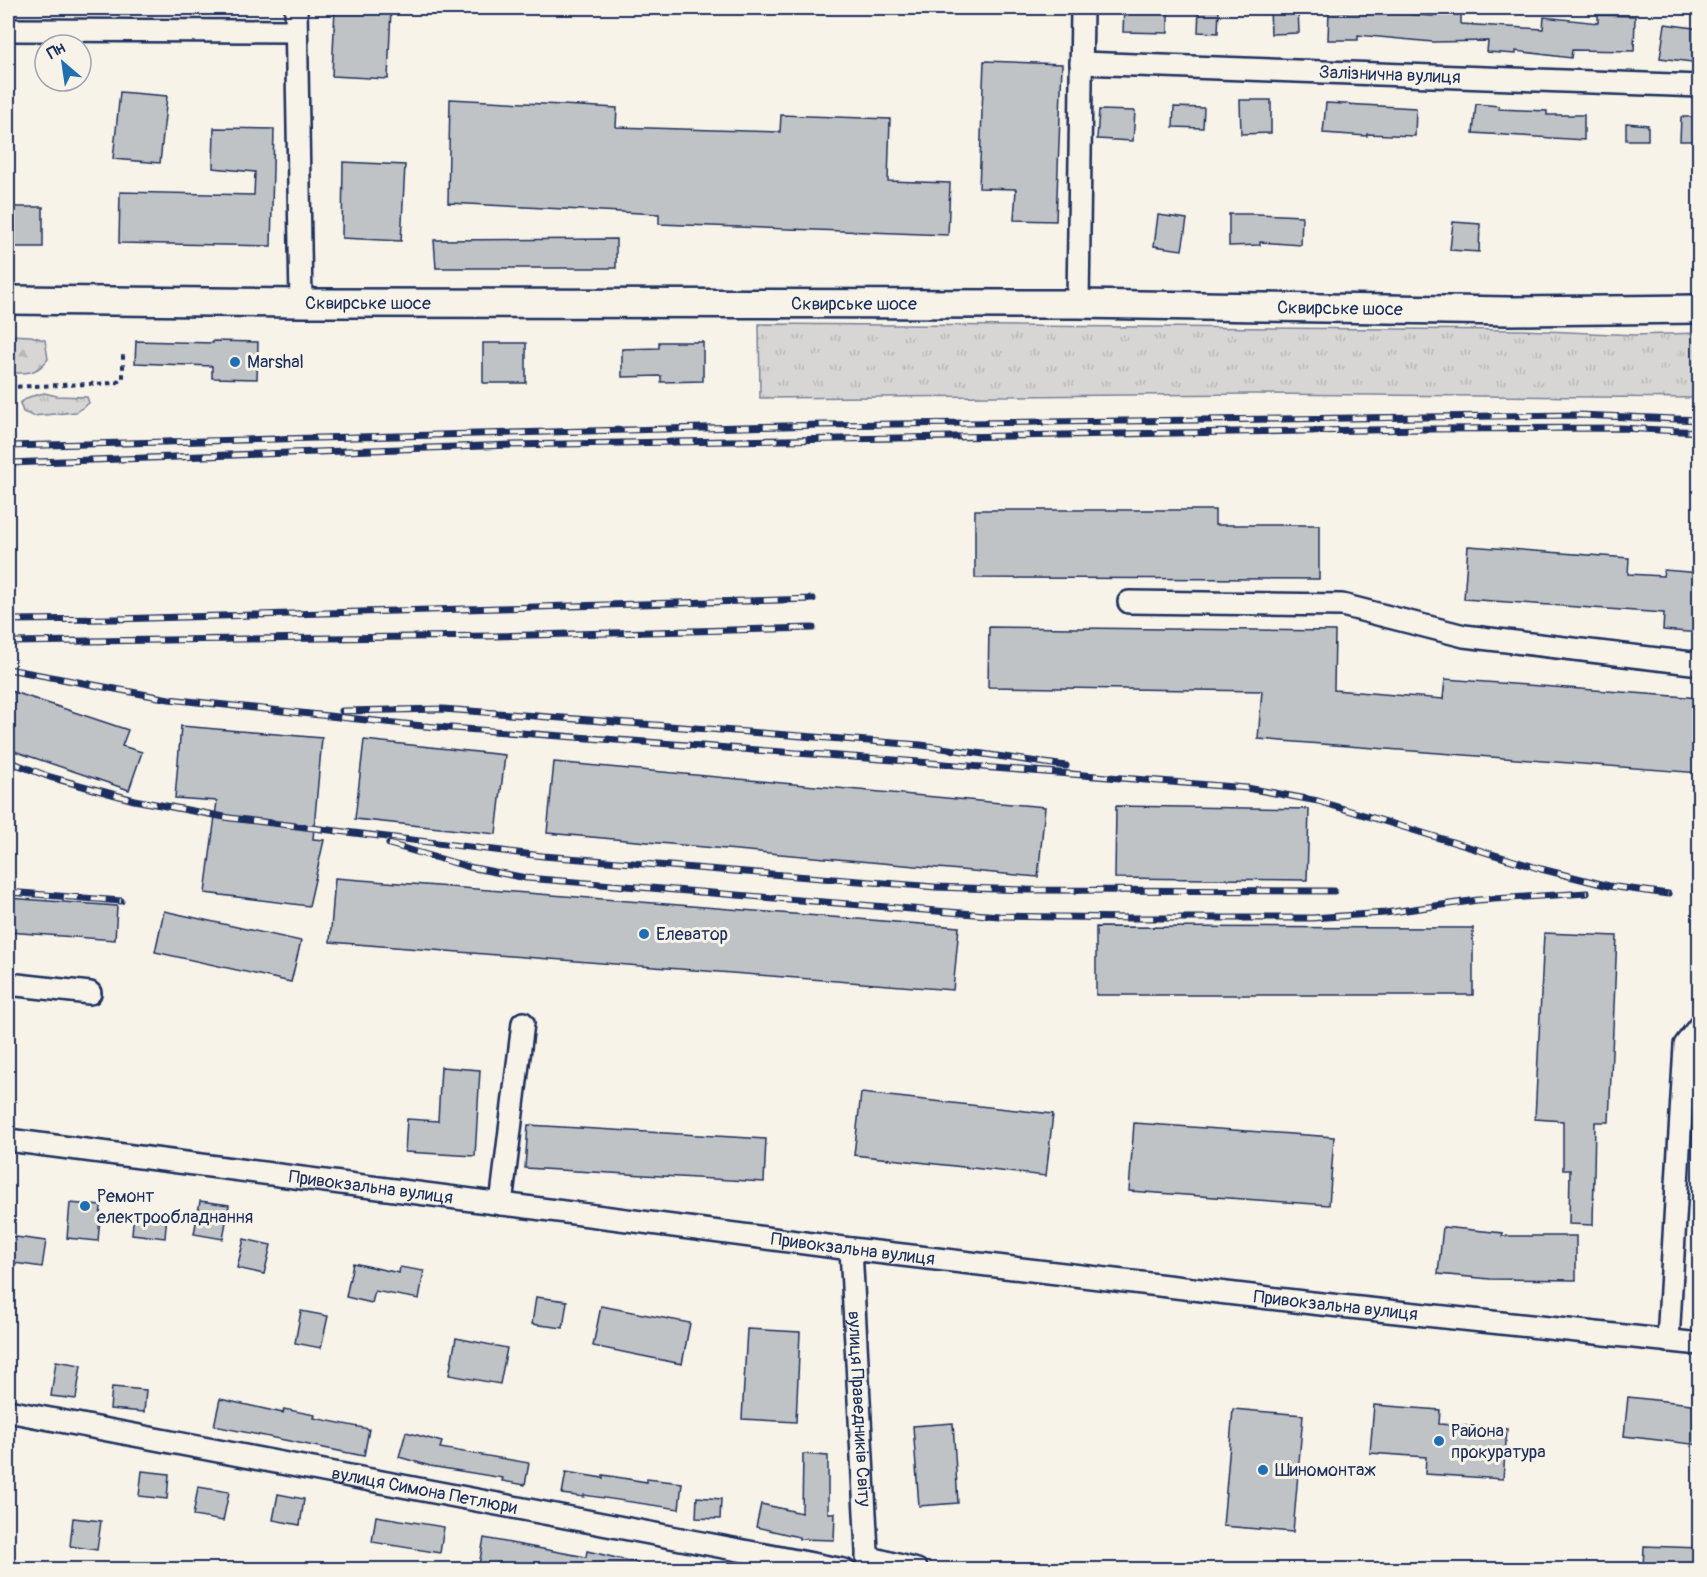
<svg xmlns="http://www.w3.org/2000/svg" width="1707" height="1577" font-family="Pangolin,sans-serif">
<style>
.grass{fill:url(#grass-tufts);stroke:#798299;stroke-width:1.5}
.forest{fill:url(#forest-firs);stroke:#798299;stroke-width:1.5}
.building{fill:#c0c3c5;stroke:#1b2f5e;stroke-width:1.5}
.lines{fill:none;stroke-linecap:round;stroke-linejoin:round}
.minor-casing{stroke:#1b2f5e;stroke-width:26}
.major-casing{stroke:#1b2f5e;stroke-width:32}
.path{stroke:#1b2f5e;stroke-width:4;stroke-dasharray:4.5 4.5;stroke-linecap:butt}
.minor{stroke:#f7f3e8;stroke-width:21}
.major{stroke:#f7f3e8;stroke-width:27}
.rail-casing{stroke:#1b2f5e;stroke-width:7}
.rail{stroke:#f7f3e8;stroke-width:4.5;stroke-dasharray:14;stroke-linecap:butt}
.poi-dot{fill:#1f6fb2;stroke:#f7f3e8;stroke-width:2}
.labels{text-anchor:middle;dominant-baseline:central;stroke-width:6;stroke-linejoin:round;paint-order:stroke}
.street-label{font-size:18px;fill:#1b2f5e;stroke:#f7f3e8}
.poi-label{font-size:18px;fill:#1b2f5e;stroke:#f7f3e8;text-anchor:start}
</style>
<defs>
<pattern id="grass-tufts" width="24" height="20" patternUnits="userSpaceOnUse" patternTransform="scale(1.5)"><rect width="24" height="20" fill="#d7d6d4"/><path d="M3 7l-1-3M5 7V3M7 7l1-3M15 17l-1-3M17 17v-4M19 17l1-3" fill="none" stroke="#b8b8b8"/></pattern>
<pattern id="forest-firs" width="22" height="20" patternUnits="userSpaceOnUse" patternTransform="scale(1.5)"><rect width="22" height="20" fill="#d7d6d4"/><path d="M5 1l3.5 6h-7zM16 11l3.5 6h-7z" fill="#b8b8b8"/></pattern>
</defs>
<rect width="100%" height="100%" fill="#f7f3e8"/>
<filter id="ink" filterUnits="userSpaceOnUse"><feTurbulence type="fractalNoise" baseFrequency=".0167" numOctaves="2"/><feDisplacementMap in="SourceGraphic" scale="12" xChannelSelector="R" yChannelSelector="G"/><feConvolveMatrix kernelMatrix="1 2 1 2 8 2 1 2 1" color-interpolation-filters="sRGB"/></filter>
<g filter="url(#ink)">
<g class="grass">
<polygon points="759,324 1522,330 1635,335 1699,333 1699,398 1253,394 760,398"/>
<polygon points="44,393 57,396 87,397 89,403 76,412 33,416 23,412 20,403 29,397"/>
</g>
<path class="forest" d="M8,335L31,336L45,340L48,359C36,375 26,373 8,373Z"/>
<g class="building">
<polygon points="335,8 391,8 388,79 332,76"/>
<polygon points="1124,8 1168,8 1168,33 1123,32"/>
<polygon points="1199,8 1219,8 1218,33 1198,32"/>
<polygon points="1270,8 1298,8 1299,33 1271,34"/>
<polygon points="1433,10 1461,10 1461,24 1543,29 1544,17 1598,23 1598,15 1635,16 1634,51 1572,50 1571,58 1516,51 1516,54 1487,52 1488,41 1433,42 1358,35 1358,40 1328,40 1329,11 1387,13 1433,16"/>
<polygon points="1665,24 1700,29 1700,63 1660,58"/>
<polygon points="984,61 1062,64 1056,221 1014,220 1016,189 979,188"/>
<polygon points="120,92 167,96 160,163 113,159"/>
<polygon points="450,99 617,108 616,127 780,132 781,115 890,119 888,181 950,183 948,235 659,224 659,214 448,203"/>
<polygon points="1240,100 1271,100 1271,133 1241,134"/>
<polygon points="1326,103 1416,108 1415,136 1367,134 1367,136 1323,133"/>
<polygon points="1476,104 1499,106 1499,109 1547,111 1547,115 1584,115 1584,140 1473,133"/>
<polygon points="1174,107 1204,108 1203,128 1173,127"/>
<polygon points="1099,110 1135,111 1133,141 1097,139"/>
<polygon points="1681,117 1700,117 1700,141 1680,141"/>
<polygon points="1626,123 1648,125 1648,140 1626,140"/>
<polygon points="214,128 274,129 271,246 119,243 120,192 254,195 255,172 213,168"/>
<polygon points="343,162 405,165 401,241 342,238"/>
<rect x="8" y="207" width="35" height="40"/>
<polygon points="1229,214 1257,214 1302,216 1301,245 1260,242 1260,245 1229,246"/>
<polygon points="1158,215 1187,219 1182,250 1154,246"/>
<polygon points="1453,222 1480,224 1479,252 1450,250"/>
<polygon points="616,239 616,268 436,268 434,240"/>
<polygon points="136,341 213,343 213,341 258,342 257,379 212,378 212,366 135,363"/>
<polygon points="659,342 703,342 703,381 661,382 661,376 622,377 622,349 659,348"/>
<rect x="483" y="343" width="43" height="40"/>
<polygon points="975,510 1215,510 1215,525 1319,525 1319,579 975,578"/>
<polygon points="1468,546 1629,558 1628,574 1663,576 1664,570 1700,573 1700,633 1663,630 1664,613 1464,599"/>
<polygon points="989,627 1335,631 1334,690 1443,699 1445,679 1700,698 1700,773 1258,739 1262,691 988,687"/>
<polygon points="8,690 128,730 122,746 142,752 129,790 8,749"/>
<polygon points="181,726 322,738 313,839 324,840 309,906 205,893 217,801 175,798"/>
<polygon points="364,740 505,755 496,834 355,819"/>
<polygon points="554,762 1045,807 1038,877 547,833"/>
<polygon points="1116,806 1309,809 1307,880 1115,878"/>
<polygon points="335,878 959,927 953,990 330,942"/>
<polygon points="8,898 117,906 115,940 8,932"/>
<polygon points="164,911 301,941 291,982 155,952"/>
<polygon points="1096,927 1473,928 1473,995 1096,995"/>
<polygon points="1544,933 1617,936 1609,1122 1595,1122 1593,1225 1569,1224 1570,1170 1563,1170 1563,1121 1535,1119"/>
<polygon points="441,1067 480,1070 475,1156 405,1152 407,1119 438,1121"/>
<polygon points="861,1093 1053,1114 1046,1176 854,1155"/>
<polygon points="1134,1123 1334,1137 1329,1205 1129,1191"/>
<polygon points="528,1125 766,1139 764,1182 525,1168"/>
<polygon points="200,1201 229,1205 223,1239 194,1234"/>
<polygon points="70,1203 101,1206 98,1241 67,1238"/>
<polygon points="134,1211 167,1214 165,1238 132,1234"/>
<polygon points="1443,1227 1503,1233 1502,1236 1576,1236 1576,1280 1490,1279 1438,1274"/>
<polygon points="8,1236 46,1241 42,1267 8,1262"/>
<polygon points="244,1239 271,1245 264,1274 237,1268"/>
<polygon points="353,1263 399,1273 400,1267 424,1271 419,1299 375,1291 372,1303 346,1297"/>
<polygon points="536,1297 567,1301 563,1328 532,1324"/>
<polygon points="601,1306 690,1323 682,1364 593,1346"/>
<polygon points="301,1311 328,1316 321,1348 295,1343"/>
<polygon points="747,1329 800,1332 796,1422 742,1419"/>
<polygon points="456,1338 507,1348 500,1384 449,1375"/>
<polygon points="56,1361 81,1365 76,1399 51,1396"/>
<polygon points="112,1387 146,1390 144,1412 110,1409"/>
<polygon points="1628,1397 1700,1405 1700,1445 1624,1436"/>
<polygon points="220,1399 283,1413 284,1409 315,1415 314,1418 369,1429 364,1456 214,1426"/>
<polygon points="1374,1405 1440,1410 1439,1424 1507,1429 1503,1479 1425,1474 1426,1457 1370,1453"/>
<polygon points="1233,1409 1303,1415 1293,1532 1223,1526"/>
<polygon points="953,1423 958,1503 919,1506 913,1426"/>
<polygon points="406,1432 442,1442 440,1448 529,1463 525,1485 502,1481 503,1478 430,1466 399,1457"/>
<polygon points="803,1454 828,1456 828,1513 835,1513 834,1540 799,1539 799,1537 756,1527 761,1504 802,1513"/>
<polygon points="142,1471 169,1474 167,1499 139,1496"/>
<polygon points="566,1472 603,1478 603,1475 647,1482 647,1479 682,1483 679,1509 584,1495 584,1497 562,1494"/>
<polygon points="198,1487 229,1492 223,1521 193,1516"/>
<polygon points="278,1494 304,1499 300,1525 273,1520"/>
<polygon points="697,1497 721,1499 720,1519 696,1518"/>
<polygon points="376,1516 444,1527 440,1553 372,1542"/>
<polygon points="73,1518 101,1521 97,1550 70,1546"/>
<polygon points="484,1538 586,1557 587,1551 638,1563 637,1569 505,1569 479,1565"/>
<polygon points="1644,1546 1700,1548 1700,1569 1643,1569"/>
</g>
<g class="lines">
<defs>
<g id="minor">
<polyline points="296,8 301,303"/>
<polyline points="8,30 296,31"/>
<path id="s1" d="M1081,63L1700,86"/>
<polyline points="1078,304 1082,8"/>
<polyline points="1129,602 1342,605 1464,636 1700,664"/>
<polyline points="8,984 90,993"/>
<path id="s2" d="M8,1140L851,1249L1312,1303L1700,1344"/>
<polyline points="501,1204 523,1023"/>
<path id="s3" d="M851,1249L868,1570"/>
<polyline points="1668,1341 1685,1045 1700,1025"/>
<path id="s4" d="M8,1411L844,1570"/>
<polyline points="867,1557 917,1570"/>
</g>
<g id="major">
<path id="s5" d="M8,300L301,303L1078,304L1509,311L1700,309"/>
</g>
</defs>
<use href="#minor" class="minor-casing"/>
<use href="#major" class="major-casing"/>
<polyline class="path" points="8,387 116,383 123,378 123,351"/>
<use href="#minor" class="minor"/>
<use href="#major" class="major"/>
<defs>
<g id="rail">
<polyline points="8,446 823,425 1579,415 1700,420"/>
<polyline points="8,463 511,445 1116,434 1426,429 1621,428 1700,432"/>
<polyline points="8,620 115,619 813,599"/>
<polyline points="8,642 493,636 813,628"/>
<polyline points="8,669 169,699 423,726 894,760 1247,788 1318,801 1541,869 1609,886 1668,894"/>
<polyline points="342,711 443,709 921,745 1066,766"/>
<polyline points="8,761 50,777 134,800 230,818 543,856 935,887 1027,890 1334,891"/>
<polyline points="389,844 469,867 526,878 999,916 1132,918 1312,918 1385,913 1478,900 1587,893"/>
<polyline points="8,892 121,901"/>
</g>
</defs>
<use href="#rail" class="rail-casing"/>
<use href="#rail" class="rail"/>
</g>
</g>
<g class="poi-dot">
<circle cx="235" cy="362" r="6"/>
<circle cx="644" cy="934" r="6"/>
<circle cx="85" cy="1206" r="6"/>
<circle cx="1439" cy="1441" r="6"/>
<circle cx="1263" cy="1470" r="6"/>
</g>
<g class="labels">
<g class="street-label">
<text stroke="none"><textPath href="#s1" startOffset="309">Залізнична вулиця</textPath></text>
<text stroke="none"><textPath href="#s5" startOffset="360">Сквирське шосе</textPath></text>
<text stroke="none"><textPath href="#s5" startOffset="846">Сквирське шосе</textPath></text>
<text stroke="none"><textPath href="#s5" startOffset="1332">Сквирське шосе</textPath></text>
<text stroke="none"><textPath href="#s2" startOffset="366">Привокзальна вулиця</textPath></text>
<text stroke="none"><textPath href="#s2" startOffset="852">Привокзальна вулиця</textPath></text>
<text stroke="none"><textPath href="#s2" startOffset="1338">Привокзальна вулиця</textPath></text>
<text stroke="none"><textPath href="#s3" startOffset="160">вулиця Праведників Світу</textPath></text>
<text stroke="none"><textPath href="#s4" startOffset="424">вулиця Симона Петлюри</textPath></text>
</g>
<g class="poi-label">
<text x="247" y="362">Marshal</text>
<text x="656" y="934">Елеватор</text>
<text x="97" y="1196">Ремонт<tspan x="97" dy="21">електрообладнання</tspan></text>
<text x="1451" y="1431">Района<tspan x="1451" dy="21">прокуратура</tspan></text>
<text x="1275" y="1470">Шиномонтаж</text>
</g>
</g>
<rect width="1707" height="1577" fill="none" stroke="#f7f3e8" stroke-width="30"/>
<rect x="15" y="15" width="1677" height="1547" fill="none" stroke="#1b2f5e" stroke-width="2" filter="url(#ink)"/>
<g transform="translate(63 63) rotate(331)"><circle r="28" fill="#f7f3e8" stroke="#9fa5b1" stroke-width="1.5"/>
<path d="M0-4.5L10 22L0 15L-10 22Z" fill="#1f6fb2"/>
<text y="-9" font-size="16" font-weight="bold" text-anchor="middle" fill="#1b2f5e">Пн</text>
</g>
</svg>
